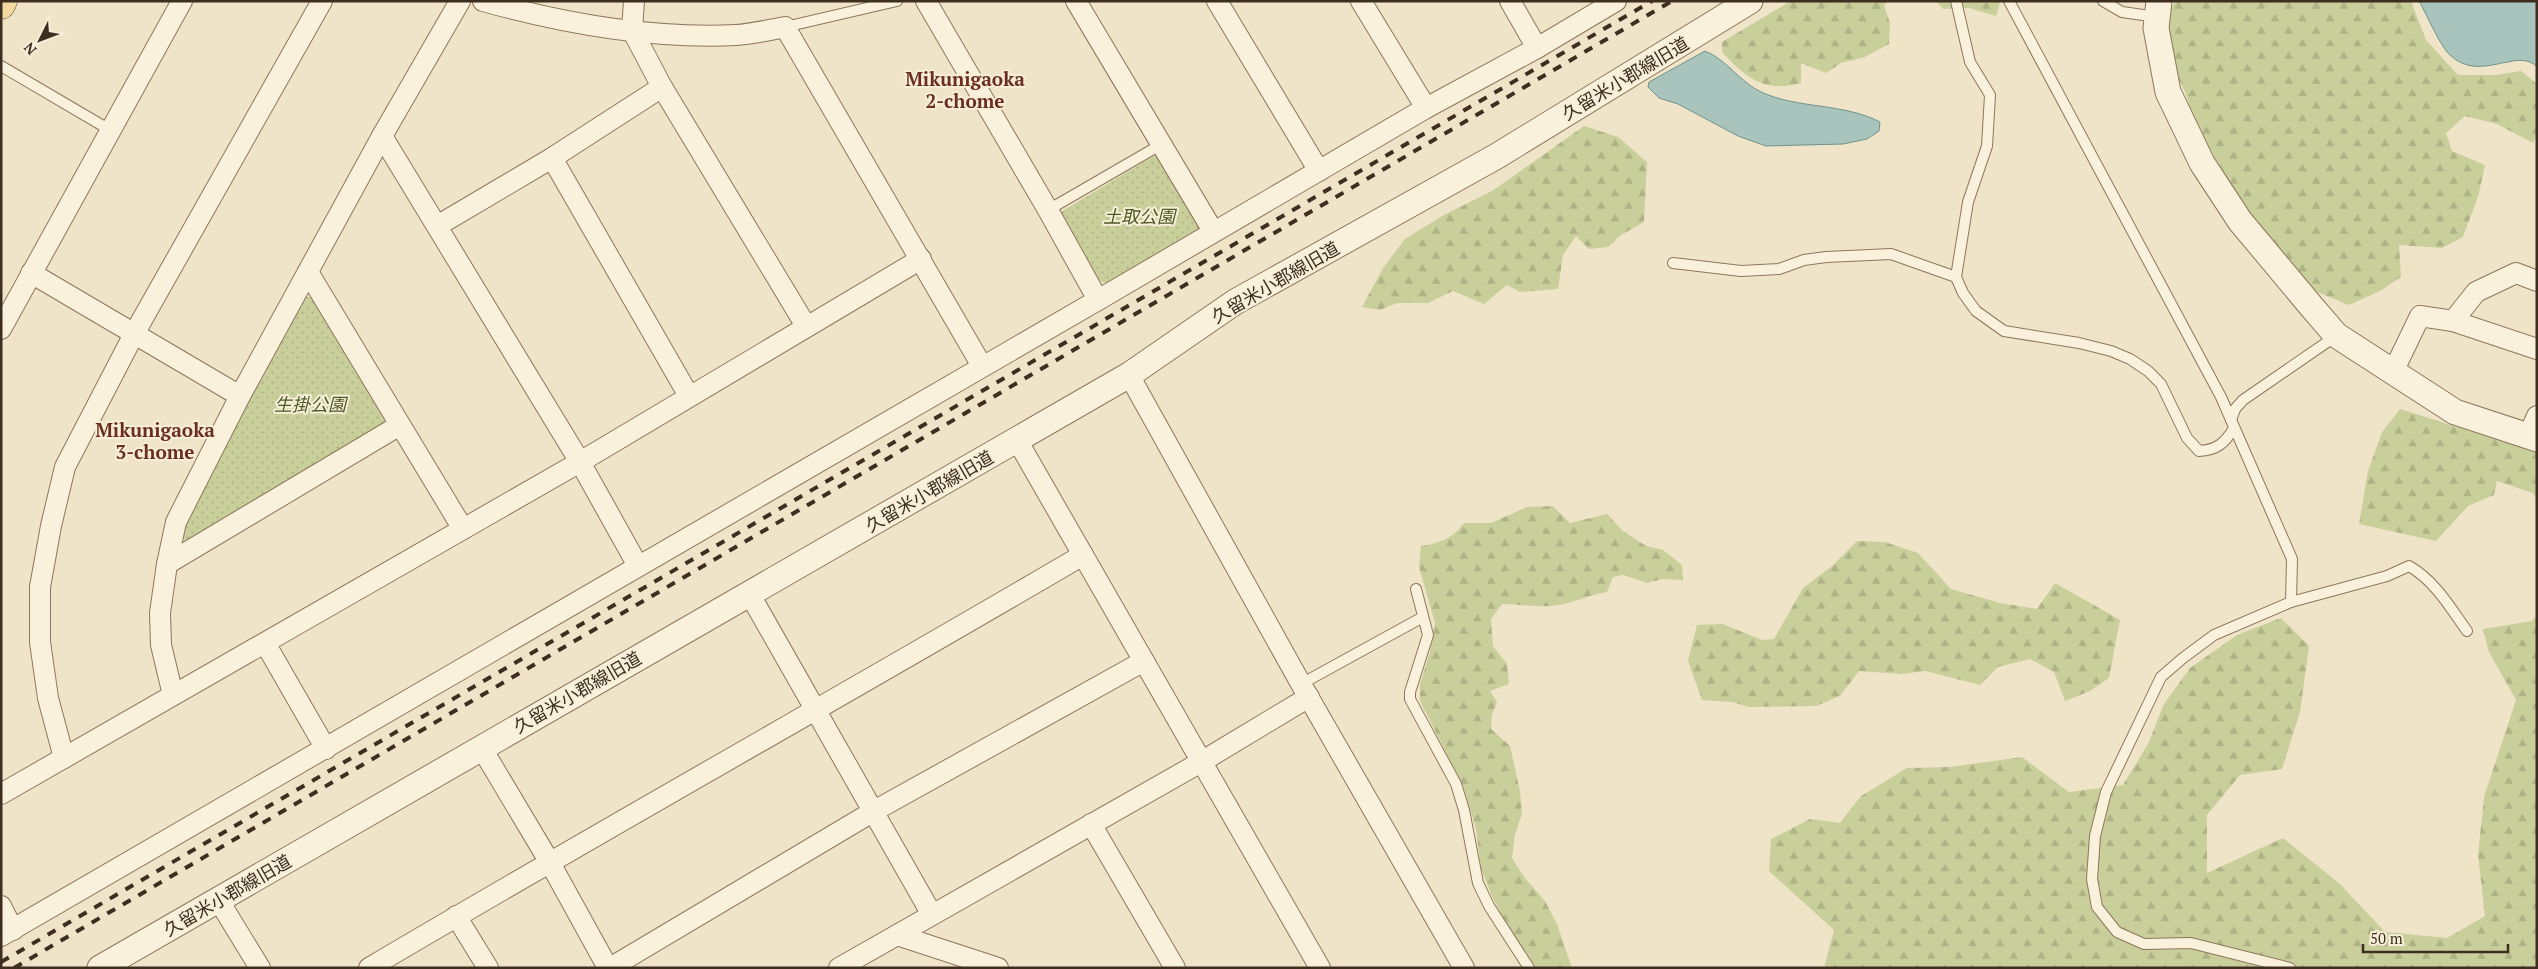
<svg xmlns="http://www.w3.org/2000/svg" width="2538" height="969" font-family="'PT Serif','Noto Sans JP',serif">
<style>
.forest{fill:url(#forest-firs)}
.park{fill:url(#park-dots)}
.water{fill:#a9c4bc;stroke:#6f938a}
.lines{fill:none;stroke-linecap:round;stroke-linejoin:round}
.service-casing{stroke:#8d765c;stroke-width:12}
.minor-casing{stroke:#8d765c;stroke-width:22}
.tertiary-casing{stroke:#8d765c;stroke-width:27}
.primary-casing{stroke:#5b4430;stroke-width:29}
.service{stroke:#faf1dc;stroke-width:10}
.minor{stroke:#faf1dc;stroke-width:20}
.tertiary{stroke:#faf1dc;stroke-width:25}
.primary{stroke:#f3d9a0;stroke-width:28}
.rail{stroke:#3d2e20;stroke-width:4;stroke-dasharray:9 9;stroke-linecap:butt}
.labels{text-anchor:middle;dominant-baseline:central;stroke-width:4;stroke-linejoin:round;paint-order:stroke}
.street-label{font-size:18px;fill:#3d2e20;stroke:#f7eed8}
.park-label{font-size:18px;font-style:italic;fill:#4d5a26;stroke:#f7eed8}
.neighbourhood-label{font-size:19px;font-weight:bold;fill:#6b2e1e;stroke:#f7eed8}
</style>
<defs>
<pattern id="forest-firs" width="22" height="20" patternUnits="userSpaceOnUse" patternTransform="scale(1.25)"><rect width="22" height="20" fill="#c9cf9b"/><path d="M5 1l3.5 6h-7zM16 11l3.5 6h-7z" fill="#aeb285"/></pattern>
<pattern id="park-dots" width="8" height="8" patternUnits="userSpaceOnUse" patternTransform="scale(1.25)"><rect width="8" height="8" fill="#c9cf9b"/><path d="M2 2h.1M6 6h.1" fill="none" stroke="#aeb285" stroke-width="1.8" stroke-linecap="round"/></pattern>
</defs>
<rect width="100%" height="100%" fill="#f0e4c8"/>
<g class="forest">
<path d="M1791,1H1889L1884,5L1890,23L1889,44L1865,57L1841,63L1826,73L1801,63V83C1764,93 1746,78 1722,52V42Z"/>
<polygon points="1936,1 1999,1 2000,2 1996,16 1969,8 1943,9"/>
<polygon points="2176,1 2411,1 2426,40 2458,75 2496,75 2521,71 2537,84 2537,135 2533,143 2497,124 2465,116 2446,133 2452,151 2485,165 2478,197 2463,237 2442,248 2399,245 2401,277 2380,291 2349,305 2310,289 2246,217 2220,165 2196,129 2186,94 2163,46 2170,10"/>
<polygon points="1584,126 1618,137 1647,162 1644,222 1621,235 1608,247 1589,249 1576,236 1563,255 1558,289 1520,292 1507,285 1484,304 1453,291 1428,303 1397,303 1380,310 1362,307 1383,268 1405,239 1442,216 1492,191"/>
<polygon points="2400,409 2537,452 2537,501 2533,493 2497,481 2494,495 2468,506 2436,541 2359,524 2368,471 2382,432"/>
<path d="M1553,506L1570,523L1607,514L1623,531L1646,546L1663,550L1682,565L1683,580L1662,579L1647,583L1623,575L1613,577L1607,592C1587,595 1570,605 1550,606C1534,607 1518,604 1502,604L1491,619L1493,646L1507,664L1509,684L1490,691L1497,702L1492,715L1491,729L1510,746L1520,791L1522,814L1515,834L1512,858L1524,877L1545,901L1557,924L1572,968H1536L1507,926L1491,894L1481,868L1476,829L1463,786L1420,701V684L1430,652L1435,623L1419,567L1421,546C1440,543 1452,539 1464,523H1491L1527,507Z"/>
<polygon points="1857,541 1885,542 1918,553 1951,589 2000,603 2037,609 2055,583 2120,620 2109,678 2090,691 2065,701 2054,672 2030,659 1998,667 1980,685 1925,671 1901,674 1859,671 1840,696 1816,706 1749,707 1732,702 1702,700 1688,661 1697,625 1723,624 1762,640 1774,639 1803,588 1832,566"/>
<polygon points="2537,615 2537,968 1824,968 1834,930 1769,871 1771,839 1810,819 1840,823 1861,796 1907,768 1950,767 2022,757 2069,792 2123,785 2148,744 2164,704 2190,668 2237,635 2281,618 2309,646 2300,712 2282,769 2240,775 2207,815 2207,873 2283,838 2340,884 2385,932 2447,938 2485,916 2478,855 2484,797 2516,700 2489,652 2483,629 2532,621"/>
</g>
<g class="park">
<polygon points="1157,154 1200,222 1197,234 1108,284 1098,280 1059,213"/>
<polygon points="304,297 315,297 385,418 383,428 188,543 179,534 247,399"/>
</g>
<g class="water">
<path d="M2419,1H2537V67C2518,46 2480,84 2450,55C2440,46 2427,15 2419,1Z"/>
<path d="M1705,51C1726,59 1740,82 1761,92C1798,109 1844,103 1880,122L1879,131L1867,139L1843,144L1766,146L1738,136L1678,104L1659,98L1648,87L1649,82Z"/>
</g>
<g class="lines">
<defs>
<g id="service">
<path d="M1956,1L1970,62L1990,95L1987,146L1968,202L1956,277L1963,293L1976,311L2004,331L2079,343L2111,351L2130,359L2148,371L2161,384L2187,438L2199,451C2217,450 2225,443 2234,428"/>
<polyline points="2009,1 2221,397 2292,559 2291,602"/>
<polyline points="2103,1 2122,12 2157,17"/>
<polyline points="785,27 897,1"/>
<polyline points="1,66 110,130"/>
<polyline points="1048,210 1162,144"/>
<polyline points="1673,263 1741,271 1779,269 1804,260 1826,257 1891,254 1956,277"/>
<polyline points="2231,420 2235,409 2243,400 2336,336"/>
<polyline points="1416,589 1428,635 1410,692 1410,699 1456,784 1464,810 1478,883 1489,906 1529,968"/>
<polyline points="1301,684 1423,617"/>
<path d="M2290,968L2191,943L2144,944L2117,932L2097,907L2092,879L2095,836L2106,792L2161,677L2183,658L2214,635L2291,602L2387,576L2409,566C2435,581 2450,607 2467,631"/>
</g>
<g id="minor">
<path d="M483,1C565,24 651,39 736,35C752,34 769,30 785,27L982,366"/>
<polyline points="634,1 632,30 662,87 806,326"/>
<polyline points="926,1 1048,210 1098,300"/>
<polyline points="1076,1 1213,231"/>
<polyline points="1217,1 1319,171"/>
<polyline points="1361,1 1426,108"/>
<polyline points="1537,48 1616,1"/>
<polyline points="382,136 580,462 638,566"/>
<polyline points="552,158 689,396"/>
<polyline points="437,226 552,158 662,87"/>
<polyline points="308,272 463,529"/>
<polyline points="31,273 240,396"/>
<polyline points="2453,321 2537,349"/>
<polyline points="1,329 182,1"/>
<polyline points="2393,372 2420,316 2453,321 2476,292 2516,273 2537,281"/>
<polyline points="1129,375 1301,684 1464,968"/>
<polyline points="2528,436 2537,416"/>
<polyline points="1017,440 1320,968"/>
<polyline points="167,564 400,425"/>
<polyline points="749,593 931,913"/>
<polyline points="265,643 326,749"/>
<polyline points="173,695 161,645 160,613 167,564 176,522 240,396 382,136 460,1"/>
<polyline points="481,747 549,861 608,968"/>
<polyline points="64,758 48,698 40,642 40,587 51,526 65,467 134,334 322,1"/>
<polyline points="1,794 580,462 921,259"/>
<polyline points="1091,824 1175,968"/>
<polyline points="219,901 260,968"/>
<polyline points="1,906 13,930"/>
<polyline points="456,916 488,968"/>
<polyline points="897,935 998,968"/>
<polyline points="1,936 1098,300 1426,108 1537,48 1510,1"/>
<path d="M369,968C606,828 846,694 1083,555"/>
<polyline points="610,968 874,811 1144,661"/>
<polyline points="839,968 1201,762 1309,697"/>
</g>
<g id="tertiary">
<polyline points="2159,1 2156,28 2168,92 2202,163 2240,221 2311,306 2336,335 2455,412 2537,439"/>
<polyline points="100,968 1129,375 1235,302 1497,156 1750,1"/>
</g>
<polyline id="primary" points="1,5 3,1"/>
</defs>
<use href="#service" class="service-casing"/>
<use href="#minor" class="minor-casing"/>
<use href="#tertiary" class="tertiary-casing"/>
<use href="#primary" class="primary-casing"/>
<use href="#service" class="service"/>
<use href="#minor" class="minor"/>
<use href="#tertiary" class="tertiary"/>
<use href="#primary" class="primary"/>
<g class="rail">
<polyline points="1,962 1652,1"/>
<polyline points="14,968 1672,1"/>
</g>
</g>
<g class="labels">
<g class="street-label">
<text transform="translate(1625 78) rotate(-31)">久留米小郡線旧道</text>
<text transform="translate(1275 282) rotate(-30)">久留米小郡線旧道</text>
<text transform="translate(929 491) rotate(-30)">久留米小郡線旧道</text>
<text transform="translate(577 692) rotate(-30)">久留米小郡線旧道</text>
<text transform="translate(227 895) rotate(-30)">久留米小郡線旧道</text>
</g>
<g class="park-label">
<text x="1139" y="216">土取公園</text>
<text x="310" y="404">生掛公園</text>
</g>
<g class="neighbourhood-label">
<text x="965" y="78">Mikunigaoka<tspan x="965" dy="22">2-chome</tspan></text>
<text x="155" y="429">Mikunigaoka<tspan x="155" dy="22">3-chome</tspan></text>
</g>
</g>
<rect width="2538" height="969" fill="none" stroke="#3d2e20" stroke-width="5"/>
<g transform="translate(40 40) rotate(228)" stroke="#f7eed8" stroke-width="4" paint-order="stroke">
<path d="M0-4L9 19L0 12L-9 19Z" fill="#3d2e20"/>
<text y="-8" font-size="14" font-weight="bold" text-anchor="middle" fill="#3d2e20">N</text>
</g>
<path d="M2363 944v8h145v-8" fill="none" stroke="#3d2e20" stroke-width="2.5"/>
<text x="2370" y="944" font-size="15" fill="#3d2e20" stroke="#f7eed8" stroke-width="4" paint-order="stroke">50 m</text>
</svg>
